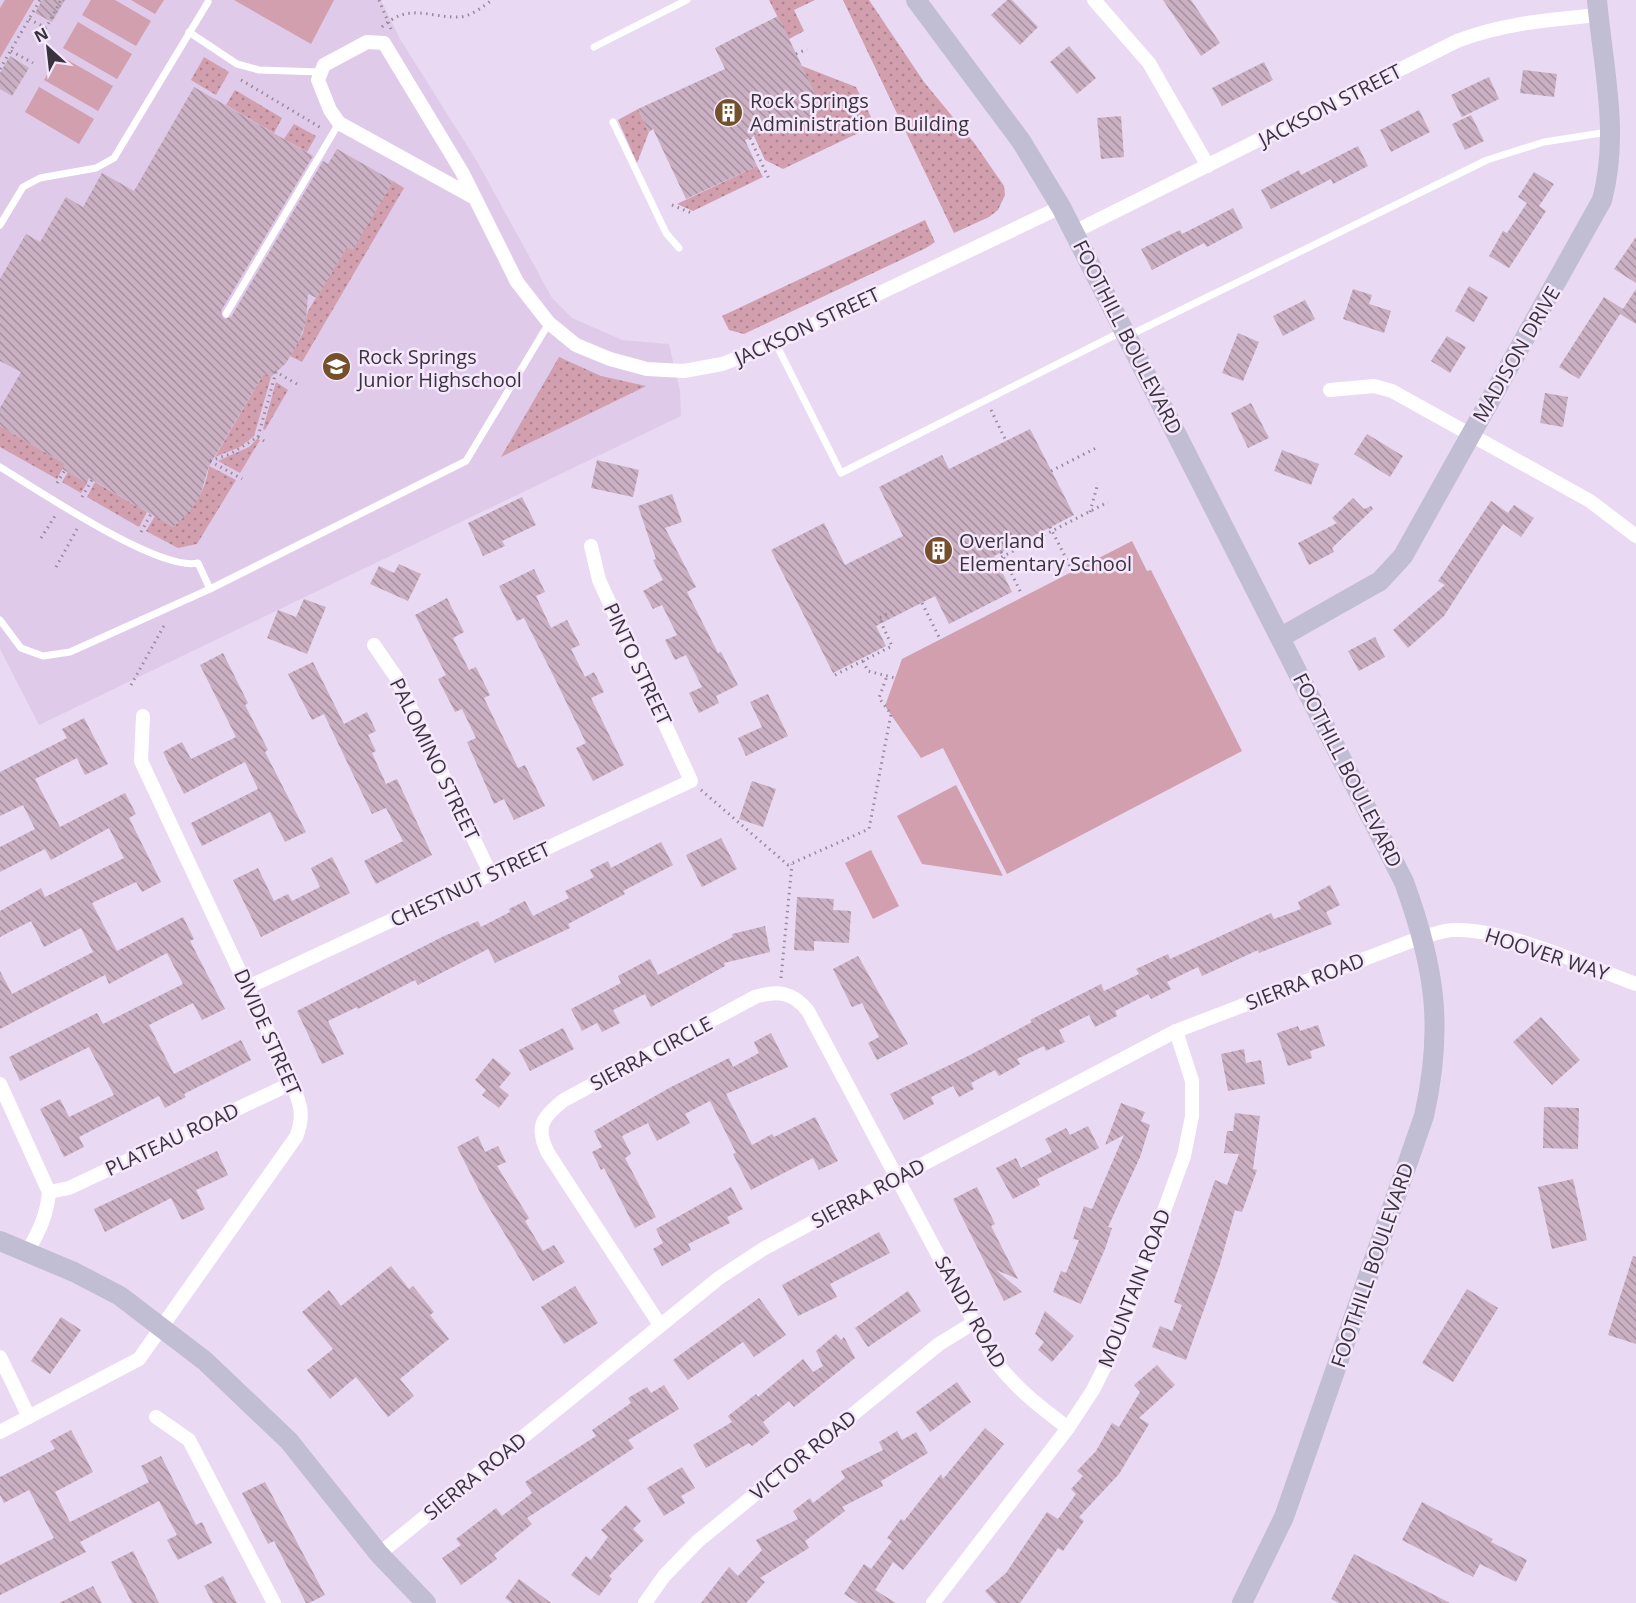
<svg xmlns="http://www.w3.org/2000/svg" width="1636" height="1603" font-family="'Open Sans',sans-serif">
<style>
.built{fill:#dfcaea}
.grass{fill:url(#grass-dots)}
.park{fill:#d19fad}
.building{fill:url(#building-back-hatch)}
.lines{fill:none;stroke-linecap:round;stroke-linejoin:round}
.path{stroke:#968a9c;stroke-width:3;stroke-dasharray:1.5 4.5;stroke-linecap:butt}
.lane{stroke:#fff;stroke-width:7}
.street{stroke:#fff;stroke-width:14}
.secondary{stroke:#c1bdd2;stroke-width:20}
.labels{text-anchor:middle;dominant-baseline:central;stroke-width:5;stroke-linejoin:round;paint-order:stroke}
.poi-label{font-size:20px;fill:#3a333d;stroke:#f5e7fc;text-anchor:start}
.street-label{font-size:20px;fill:#3a333d;stroke:#f5e7fc}
</style>
<defs>
<pattern id="grass-dots" width="8" height="8" patternUnits="userSpaceOnUse" patternTransform="scale(1.5)"><rect width="8" height="8" fill="#d19fad"/><path d="M2 2h.1M6 6h.1" fill="none" stroke="#ab828e" stroke-width="1.8" stroke-linecap="round"/></pattern>
<pattern id="building-back-hatch" width="6" height="6" patternUnits="userSpaceOnUse" patternTransform="scale(1.5)"><rect width="6" height="6" fill="#cab0c2"/><path d="M-1 5l2 2M0 0l6 6M5-1l2 2" fill="none" stroke="#a5909f"/></pattern>
</defs>
<rect width="100%" height="100%" fill="#e9d9f2"/>
<polygon class="built" points="0,0 381,0 400,39 478,163 552,298 572,318 622,340 669,344 680,391 681,416 39,725 0,649"/>
<g class="grass">
<polygon points="769,0 815,0 794,10 804,31 789,39"/>
<polygon points="843,0 869,0 924,82 975,144 1004,186 1005,195 998,210 989,217 954,233"/>
<polygon points="204,57 229,72 216,95 191,80"/>
<polygon points="802,66 856,87 875,125 783,169 765,160 754,136 781,124 783,128 797,121"/>
<polygon points="235,90 282,118 274,133 226,105"/>
<polygon points="638,109 649,132 637,163 618,120"/>
<polygon points="294,124 316,136 307,152 284,139"/>
<polygon points="757,166 763,177 693,211 677,204"/>
<polygon points="393,181 404,188 302,362 290,356 303,333 308,311 347,247 353,249"/>
<polygon points="925,220 935,242 926,248 744,334 729,330 722,316"/>
<polygon points="559,357 601,376 646,386 501,457"/>
<polygon points="264,373 271,377 254,436 240,447 215,457"/>
<polygon points="276,382 288,390 265,430 263,429"/>
<polygon points="0,426 65,464 57,479 0,447"/>
<polygon points="257,439 260,440 240,473 218,461 249,447"/>
<path d="M209,466L236,480L197,544L178,548L146,531L155,516L173,527C192,510 206,492 209,466Z"/>
<polygon points="68,472 87,483 81,493 62,482"/>
<polygon points="95,482 147,512 139,527 87,497"/>
</g>
<g class="park">
<polygon points="5,0 34,0 0,58 0,8"/>
<polygon points="91,0 115,0 151,21 136,46 82,15"/>
<polygon points="131,0 164,0 155,14"/>
<polygon points="234,0 334,0 311,44"/>
<polygon points="78,22 132,54 117,79 63,48"/>
<polygon points="59,55 113,86 98,111 44,80"/>
<polygon points="39,87 94,119 79,144 25,112"/>
<polygon points="1132,541 1147,571 1151,570 1242,751 1007,874 943,748 921,758 885,706 902,659"/>
<polygon points="956,785 1003,876 922,864 897,816"/>
<polygon points="871,850 899,906 873,919 845,863"/>
</g>
<g class="building">
<polygon points="42,0 65,0 52,22 35,13"/>
<polygon points="1007,0 1012,0 1038,27 1020,45 991,15"/>
<polygon points="1163,0 1191,0 1220,43 1201,56"/>
<polygon points="778,16 823,110 782,128 781,124 745,140 757,166 686,199 653,129 649,132 638,109 725,69 715,48"/>
<polygon points="1069,46 1096,78 1077,94 1050,62"/>
<polygon points="10,56 29,68 12,96 0,89 0,73"/>
<polygon points="1264,62 1273,80 1222,106 1212,88"/>
<polygon points="1523,70 1557,74 1554,97 1520,93"/>
<polygon points="1489,77 1499,99 1462,117 1451,95"/>
<polygon points="194,87 313,156 221,311 224,319 231,317 323,161 328,164 337,149 393,181 353,250 347,247 317,298 308,294 306,322 297,345 286,363 271,377 264,373 209,466 200,496 190,511 173,527 89,478 87,483 62,469 65,464 0,426 0,408 21,372 0,361 0,279 26,234 40,242 66,197 83,207 102,173 134,191"/>
<polygon points="1419,110 1430,132 1391,152 1380,130"/>
<polygon points="1471,115 1484,141 1465,150 1452,124"/>
<polygon points="1121,116 1124,157 1101,159 1097,118"/>
<polygon points="1358,146 1368,166 1333,184 1331,179 1271,209 1261,190 1299,170 1301,175"/>
<polygon points="1534,172 1554,184 1539,206 1546,211 1509,268 1489,256 1503,231 1507,233 1527,203 1518,197"/>
<polygon points="1233,208 1243,228 1207,247 1204,243 1152,270 1141,249 1180,230 1182,234"/>
<polygon points="1636,237 1636,283 1614,269"/>
<polygon points="1469,286 1488,297 1474,322 1455,311"/>
<polygon points="1353,289 1372,295 1369,304 1391,311 1384,333 1343,319"/>
<polygon points="1636,289 1636,324 1620,314 1579,379 1559,367 1604,297 1623,309"/>
<polygon points="1305,300 1315,319 1283,336 1273,316"/>
<polygon points="1238,333 1259,342 1243,381 1222,373"/>
<polygon points="1447,336 1466,347 1450,373 1431,361"/>
<polygon points="1545,393 1568,397 1563,427 1540,423"/>
<polygon points="1251,403 1269,438 1248,448 1231,413"/>
<polygon points="1030,429 1074,515 994,556 1012,592 949,624 935,596 876,626 886,646 833,673 771,550 824,523 845,565 903,536 879,487 942,455 949,469"/>
<polygon points="1367,434 1403,456 1390,477 1354,454"/>
<polygon points="1282,450 1319,464 1311,485 1274,471"/>
<polygon points="597,460 639,470 633,497 591,488"/>
<polygon points="672,494 682,522 665,528 696,587 687,592 718,653 721,652 738,685 716,696 719,703 699,713 689,693 702,687 686,655 675,660 665,640 677,635 662,605 653,609 643,591 663,580 653,560 656,559 638,506"/>
<polygon points="522,497 536,525 502,541 505,546 483,556 468,523"/>
<polygon points="1353,498 1364,509 1371,506 1373,509 1332,548 1334,552 1309,565 1298,543 1337,523 1332,518"/>
<polygon points="1491,501 1508,513 1514,505 1534,518 1521,537 1503,524 1444,616 1408,648 1393,630 1445,585 1438,581"/>
<polygon points="399,564 421,574 408,601 370,584 379,566 394,573"/>
<polygon points="534,569 545,592 536,596 551,628 567,620 580,645 571,649 585,677 594,672 604,692 591,698 624,765 593,781 576,748 586,743 554,677 524,618 517,621 499,586"/>
<polygon points="447,598 464,632 453,638 469,670 476,667 490,695 484,698 518,768 525,765 545,806 514,820 504,799 494,804 467,742 476,738 462,709 455,712 438,679 446,675 415,615"/>
<polygon points="304,599 326,607 307,654 267,638 278,610 296,617"/>
<polygon points="1375,637 1385,657 1359,671 1348,651"/>
<polygon points="223,653 248,703 245,705 268,750 265,752 306,832 285,842 270,812 202,846 191,823 258,789 245,762 184,794 163,752 182,742 191,759 236,737 200,665"/>
<polygon points="313,662 344,724 367,712 376,731 368,735 376,751 372,753 386,784 397,779 432,855 376,884 364,861 403,841 386,808 372,814 324,714 312,720 288,674"/>
<polygon points="768,694 788,736 746,756 738,738 762,727 750,702"/>
<polygon points="84,718 108,764 85,775 77,758 35,779 60,827 125,793 136,814 129,818 161,882 142,892 136,882 92,903 117,951 183,917 194,939 190,941 225,1009 202,1020 193,1003 149,1025 174,1074 241,1040 251,1060 184,1094 186,1097 165,1108 159,1096 79,1137 84,1147 64,1157 40,1109 60,1099 69,1117 114,1095 89,1047 20,1081 9,1057 97,1013 103,1024 183,984 167,953 109,984 105,975 0,1029 0,971 12,994 93,952 81,928 44,947 31,921 0,937 0,911 41,888 45,897 124,858 109,828 51,860 45,849 0,872 0,847 35,829 23,805 0,816 0,772 67,738 62,729"/>
<polygon points="752,781 776,789 763,827 739,819"/>
<polygon points="721,838 737,869 702,887 686,855"/>
<polygon points="661,842 673,865 623,891 625,894 568,924 570,928 495,963 488,949 418,985 415,980 358,1009 357,1007 328,1021 344,1054 322,1064 297,1011 442,937 478,921 481,927 510,912 509,909 525,901 533,916 569,898 565,891 594,877 590,870 608,861 611,868"/>
<polygon points="332,857 350,893 261,937 233,880 258,868 274,901 288,894 292,901 320,887 311,868"/>
<polygon points="1330,885 1340,905 1326,912 1332,924 1259,953 1258,950 1202,976 1198,967 1167,982 1171,989 1151,999 1148,994 1115,1011 1117,1016 1095,1027 1089,1015 1059,1030 1065,1042 1046,1051 1044,1046 1017,1059 1020,1064 999,1076 995,1070 971,1083 974,1089 959,1097 953,1086 931,1097 934,1104 904,1120 890,1094 970,1055 1032,1022 1030,1020 1101,984 1104,991 1139,974 1136,969 1168,954 1170,959 1271,913 1274,919 1301,909 1298,902"/>
<polygon points="797,897 834,899 833,910 851,911 849,943 814,941 814,951 794,950"/>
<polygon points="765,926 770,952 724,963 725,966 651,1007 645,994 613,1010 620,1023 602,1032 597,1023 582,1031 571,1009 621,983 618,976 650,959 658,975 733,937 732,934"/>
<polygon points="858,956 908,1044 877,1060 868,1043 879,1037 862,1003 852,1007 833,969"/>
<polygon points="1541,1017 1580,1060 1552,1085 1513,1042"/>
<polygon points="1318,1025 1325,1046 1310,1051 1312,1058 1288,1066 1277,1033 1298,1026 1300,1031"/>
<polygon points="563,1028 574,1049 530,1071 519,1050"/>
<polygon points="771,1033 788,1067 726,1094 752,1145 772,1134 774,1137 815,1117 838,1161 819,1170 813,1158 751,1190 733,1154 736,1153 710,1101 685,1114 690,1123 657,1141 648,1123 622,1136 631,1154 625,1158 656,1217 635,1228 604,1168 601,1170 592,1152 602,1147 594,1131 671,1087 729,1058 733,1067 759,1053 754,1042"/>
<polygon points="1244,1049 1246,1063 1261,1060 1265,1084 1228,1091 1221,1054"/>
<polygon points="493,1058 511,1073 499,1087 509,1095 499,1108 482,1095 486,1090 475,1080"/>
<polygon points="1121,1103 1145,1112 1141,1121 1150,1125 1140,1157 1108,1227 1112,1228 1105,1249 1081,1304 1053,1292 1061,1271 1066,1273 1079,1240 1073,1239 1084,1206 1092,1209 1124,1135 1105,1145"/>
<polygon points="1544,1107 1579,1108 1578,1149 1543,1148"/>
<polygon points="1235,1113 1260,1116 1253,1169 1257,1170 1242,1212 1235,1210 1220,1264 1186,1360 1152,1347 1160,1326 1172,1331 1182,1305 1174,1302 1215,1180 1227,1185 1239,1154 1224,1153 1227,1131 1233,1131"/>
<polygon points="1088,1126 1099,1148 1037,1179 1040,1185 1013,1199 996,1168 1016,1158 1021,1168 1052,1152 1045,1139 1066,1128 1070,1135"/>
<polygon points="478,1136 485,1152 498,1146 506,1162 497,1166 529,1218 525,1221 543,1251 554,1245 565,1262 533,1281 483,1198 457,1147"/>
<polygon points="217,1151 228,1175 196,1190 205,1209 182,1220 171,1198 105,1232 94,1209"/>
<polygon points="1573,1179 1587,1240 1552,1249 1538,1187"/>
<polygon points="731,1187 743,1209 727,1217 730,1223 688,1244 691,1250 662,1266 653,1249 663,1243 656,1229"/>
<polygon points="977,1187 995,1224 991,1226 1018,1279 996,1270 1022,1292 1004,1301 953,1199"/>
<polygon points="879,1232 890,1253 830,1284 837,1297 798,1316 782,1285"/>
<polygon points="1633,1256 1636,1257 1636,1344 1608,1335"/>
<polygon points="391,1266 409,1289 413,1286 434,1312 430,1315 449,1339 400,1379 414,1396 388,1417 356,1377 330,1399 307,1370 333,1349 302,1312 329,1290 341,1306"/>
<polygon points="575,1286 598,1323 564,1344 541,1307"/>
<polygon points="1467,1289 1498,1308 1453,1382 1422,1363"/>
<polygon points="908,1291 921,1311 868,1347 855,1328"/>
<polygon points="759,1298 786,1335 754,1357 743,1342 688,1380 673,1360"/>
<polygon points="1045,1311 1074,1336 1052,1362 1038,1350 1044,1342 1035,1334"/>
<polygon points="61,1317 81,1330 50,1374 31,1361"/>
<polygon points="836,1334 841,1340 844,1337 855,1358 794,1407 789,1401 763,1422 770,1432 752,1446 749,1443 706,1468 693,1445 732,1422 728,1416 756,1394 758,1397 803,1359 813,1372 823,1366 816,1351"/>
<polygon points="1157,1365 1175,1385 1139,1418 1149,1424 1119,1474 1079,1517 1084,1521 1063,1551 1058,1548 1020,1603 996,1603 985,1591 1006,1573 1047,1512 1058,1519 1076,1494 1071,1489 1083,1476 1077,1471 1096,1451 1112,1423 1119,1427 1140,1392 1134,1385"/>
<polygon points="957,1382 971,1402 930,1432 916,1412"/>
<polygon points="664,1385 679,1409 628,1440 634,1448 527,1518 532,1524 494,1555 497,1559 461,1585 442,1558 461,1545 456,1539 496,1508 502,1516 532,1493 525,1482 596,1436 592,1430 631,1403 628,1398 647,1387 651,1393"/>
<polygon points="985,1428 1004,1444 903,1570 893,1562 875,1590 896,1603 858,1603 844,1594 864,1564 871,1569 892,1541 887,1538 901,1519 904,1521 941,1474 943,1479"/>
<polygon points="71,1430 93,1472 55,1492 70,1522 149,1482 141,1466 161,1456 196,1525 202,1522 212,1543 178,1560 167,1540 177,1535 159,1501 80,1542 86,1552 0,1595 0,1565 54,1538 29,1490 4,1503 0,1495 0,1477 55,1449 50,1441"/>
<polygon points="897,1431 902,1440 916,1432 928,1453 881,1481 883,1486 842,1507 845,1511 805,1541 809,1548 760,1578 765,1582 746,1603 701,1603 729,1567 738,1576 762,1550 756,1540 798,1519 793,1511 810,1498 813,1503 845,1478 841,1471 883,1450 879,1442"/>
<polygon points="682,1467 695,1488 681,1496 685,1503 664,1516 647,1488"/>
<polygon points="265,1482 325,1595 309,1603 306,1603 274,1541 268,1544 242,1493"/>
<polygon points="1422,1502 1493,1539 1491,1542 1527,1560 1516,1582 1480,1564 1473,1577 1402,1540"/>
<polygon points="626,1505 641,1521 633,1529 644,1540 609,1576 612,1579 599,1596 571,1575 586,1556 591,1560 608,1537 601,1530"/>
<polygon points="133,1551 159,1603 132,1603 111,1562"/>
<polygon points="1354,1554 1450,1603 1339,1603 1331,1599"/>
<polygon points="223,1576 237,1603 213,1603 204,1586"/>
<polygon points="519,1579 551,1603 512,1603 505,1598"/>
<polygon points="93,1586 102,1603 59,1603"/>
</g>
<g class="lines">
<g class="path">
<polyline points="379,0 391,29"/>
<polyline points="29,19 46,28 61,0"/>
<path d="M382,27C409,2 430,18 459,17C470,17 484,6 492,0"/>
<polyline points="11,51 33,63"/>
<polyline points="796,54 807,49"/>
<polyline points="0,69 40,0"/>
<polyline points="241,80 323,129"/>
<polyline points="750,138 769,179"/>
<polyline points="672,205 694,214"/>
<polyline points="991,410 1006,441"/>
<polyline points="258,437 264,441"/>
<polyline points="210,461 230,454 258,437 276,372 297,384"/>
<polyline points="210,461 242,479"/>
<polyline points="1051,471 1098,447"/>
<polyline points="57,483 65,470"/>
<polyline points="82,497 93,478"/>
<polyline points="1090,512 1098,483"/>
<polyline points="1050,527 1072,570"/>
<polyline points="141,532 151,514"/>
<polyline points="41,538 55,516"/>
<polyline points="1001,552 1022,595"/>
<polyline points="996,560 1108,502"/>
<polyline points="56,567 77,529"/>
<polyline points="922,603 940,639"/>
<polyline points="863,661 868,671 895,678"/>
<polyline points="835,675 892,646 879,618 893,611"/>
<polyline points="131,685 165,624"/>
<polyline points="701,790 788,865 869,829 891,714 879,698 887,676"/>
<polyline points="781,978 792,864"/>
</g>
<g class="lane">
<polyline points="189,32 237,64 259,70 321,72"/>
<polyline points="594,47 687,0"/>
<polyline points="613,122 666,233 679,248"/>
<polyline points="0,225 23,187 40,178 96,168 114,158 208,2"/>
<polyline points="226,314 339,123"/>
<polyline points="1130,335 1487,160 1544,142 1608,132"/>
<polyline points="775,342 841,473 1123,331"/>
<path d="M0,467C38,490 159,572 198,563L210,589"/>
<polyline points="0,620 21,648 43,656 70,652 210,589 466,461 549,323"/>
</g>
<g class="street">
<polyline points="1094,0 1149,63 1208,166"/>
<polyline points="475,198 339,123 330,110 318,80 324,65 367,42 384,43 462,172 517,282 549,323 576,345 610,359 647,369 684,371 722,364 762,349 1061,207"/>
<path d="M1074,232L1457,41C1503,23 1549,20 1598,15"/>
<polyline points="1330,390 1374,386 1392,391 1590,501 1636,536"/>
<polyline points="374,645 396,677 491,875"/>
<polyline points="248,987 691,781 599,580 591,546"/>
<path d="M0,1084L49,1192C47,1215 39,1232 27,1252"/>
<polyline points="49,1192 69,1188 292,1083"/>
<path d="M660,1325L548,1153C535,1127 542,1117 564,1100L755,997C778,990 793,992 808,1011L993,1358C1014,1387 1040,1407 1068,1428"/>
<polyline points="0,1357 29,1417"/>
<polyline points="156,1417 189,1440 274,1603"/>
<path d="M0,1432L139,1359L296,1137C305,1116 300,1103 292,1083L141,761L143,716"/>
<path d="M379,1554L719,1278L763,1249L815,1221L1176,1031L1422,937C1432,935 1443,930 1454,930C1505,928 1586,966 1636,984"/>
<polyline points="645,1603 664,1576 698,1541 939,1344 975,1322"/>
<polyline points="933,1603 1068,1428 1093,1390 1114,1348 1184,1156 1192,1116 1192,1081 1176,1031"/>
</g>
<g class="secondary">
<path d="M916,0L1021,141L1061,207L1404,882C1435,967 1444,1027 1424,1116L1284,1517L1242,1603"/>
<path d="M1281,637L1380,581L1403,556L1602,200C1620,134 1603,67 1597,0"/>
<polyline points="0,1241 74,1272 120,1296 205,1361 289,1441 379,1554 426,1603"/>
</g>
</g>
<defs>
<symbol id="building-disc" viewBox="-11 -11 22 22"><circle r="9.5" fill="#74512a" stroke="#f5e7fc"/><path d="M-4-6H4V6H1V3H-1V6H-4ZM-2.5-4.3h1.7v1.8h-1.7ZM.8-4.3h1.7v1.8H.8ZM-2.5-1h1.7V.8h-1.7ZM.8-1h1.7V.8H.8Z" fill="#fff"/></symbol>
<symbol id="school-disc" viewBox="-11 -11 22 22"><circle r="9.5" fill="#74512a" stroke="#f5e7fc"/><path d="M0-5L7-2L0 1L-7-2ZM-4 1L0 2.5L4 1V4Q0 6-4 4Z" fill="#fff"/></symbol>
</defs>
<g fill-rule="evenodd">
<use href="#building-disc" x="712" y="96" width="33" height="33"/>
<use href="#school-disc" x="320" y="350" width="33" height="33"/>
<use href="#building-disc" x="922" y="534" width="33" height="33"/>
</g>
<g class="labels">
<g class="poi-label">
<text x="750" y="100">Rock Springs<tspan x="750" dy="23">Administration Building</tspan></text>
<text x="358" y="356">Rock Springs<tspan x="358" dy="23">Junior Highschool</tspan></text>
<text x="959" y="540">Overland<tspan x="959" dy="23">Elementary School</tspan></text>
</g>
<g class="street-label">
<text transform="translate(1330 105) rotate(-27)">JACKSON STREET</text>
<text transform="translate(807 326) rotate(-25)">JACKSON STREET</text>
<text transform="translate(1128 337) rotate(63)">FOOTHILL BOULEVARD</text>
<text transform="translate(1516 354) rotate(-60)">MADISON DRIVE</text>
<text transform="translate(638 664) rotate(65)">PINTO STREET</text>
<text transform="translate(435 759) rotate(64)">PALOMINO STREET</text>
<text transform="translate(1348 770) rotate(63)">FOOTHILL BOULEVARD</text>
<text transform="translate(470 884) rotate(-25)">CHESTNUT STREET</text>
<text transform="translate(1547 954) rotate(18)">HOOVER WAY</text>
<text transform="translate(1305 981) rotate(-21)">SIERRA ROAD</text>
<text transform="translate(268 1032) rotate(66)">DIVIDE STREET</text>
<text transform="translate(651 1053) rotate(-28)">SIERRA CIRCLE</text>
<text transform="translate(172 1139) rotate(-25)">PLATEAU ROAD</text>
<text transform="translate(868 1193) rotate(-28)">SIERRA ROAD</text>
<text transform="translate(1372 1265) rotate(-71)">FOOTHILL BOULEVARD</text>
<text transform="translate(1134 1288) rotate(-69)">MOUNTAIN ROAD</text>
<text transform="translate(971 1312) rotate(61)">SANDY ROAD</text>
<text transform="translate(803 1455) rotate(-39)">VICTOR ROAD</text>
<text transform="translate(475 1476) rotate(-39)">SIERRA ROAD</text>
</g>
</g>
<g transform="translate(48 48) rotate(333)" stroke="#f5e7fc" stroke-width="4.5" paint-order="stroke">
<path d="M0-4.5L10 22L0 15L-10 22Z" fill="#3a333d"/>
<text y="-9" font-size="16" font-weight="bold" text-anchor="middle" fill="#3a333d">N</text>
</g>
</svg>
